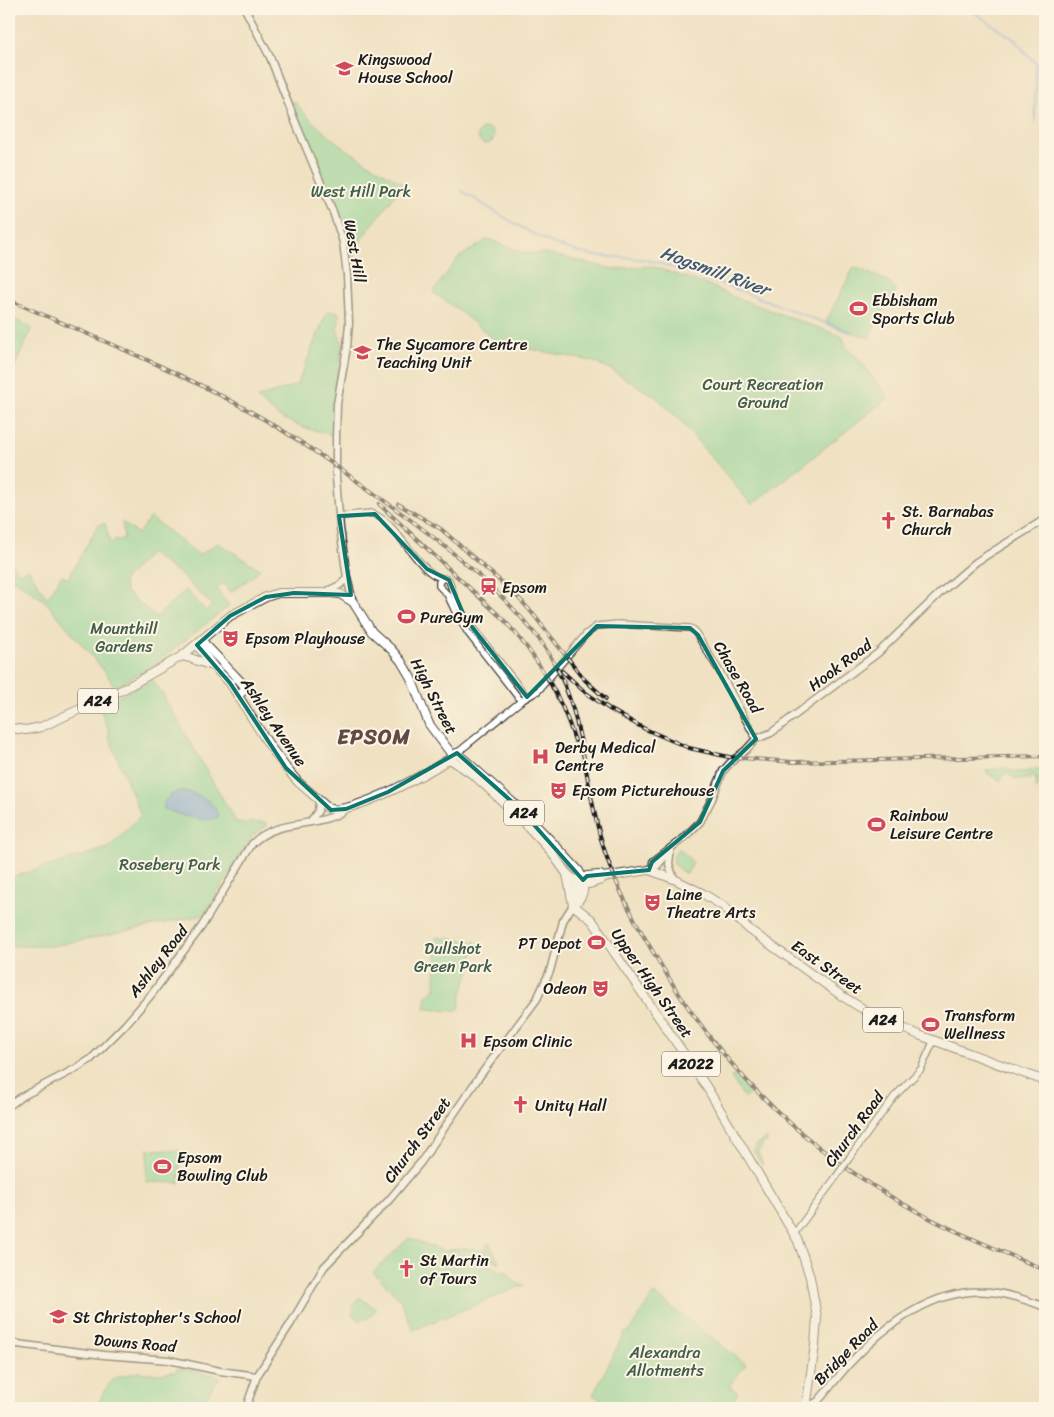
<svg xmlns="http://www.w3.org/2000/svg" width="1054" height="1417" font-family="Sriracha,sans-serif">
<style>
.green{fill:#83d89c;stroke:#507a5c;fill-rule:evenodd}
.forest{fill:#6ab884;stroke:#436a50}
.water{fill:#70a4dc;stroke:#46607c}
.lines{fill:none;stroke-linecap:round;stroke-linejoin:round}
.stream{stroke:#70a4dc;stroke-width:2}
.tertiary-casing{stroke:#3c3a35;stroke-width:8}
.secondary-casing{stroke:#3c3a35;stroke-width:9}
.primary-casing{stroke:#3c3a35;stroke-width:10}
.trunk-casing{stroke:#3c3a35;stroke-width:10}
.tertiary{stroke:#fff;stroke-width:5.5}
.secondary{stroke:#fff;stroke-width:6}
.primary{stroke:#fff;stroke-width:8}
.trunk{stroke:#fff;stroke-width:8}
.rail-casing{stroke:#1c1c1c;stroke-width:4}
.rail{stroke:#fcf5e5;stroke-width:2;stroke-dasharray:5.5;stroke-linecap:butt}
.tertiary-bridge-casing{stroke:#3c3a35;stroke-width:8;stroke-linecap:butt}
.tertiary-bridge{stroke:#fff;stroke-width:5.5}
.marked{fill:none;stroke:#0f766e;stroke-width:4;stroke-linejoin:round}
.labels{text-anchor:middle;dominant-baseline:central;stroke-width:4;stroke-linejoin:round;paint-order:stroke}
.shield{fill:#fcf5e5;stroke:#5f5d58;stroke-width:1}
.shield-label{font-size:15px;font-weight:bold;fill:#1c1c1c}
.poi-label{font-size:16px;fill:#1c1c1c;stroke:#fcf5e5;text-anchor:start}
.park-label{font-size:16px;fill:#405e49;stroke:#fcf5e5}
.street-label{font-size:16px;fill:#1c1c1c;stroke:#fcf5e5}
.water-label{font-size:18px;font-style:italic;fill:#425972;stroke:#fcf5e5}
.district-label{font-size:21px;font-weight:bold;letter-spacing:1px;fill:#614945;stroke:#fcf5e5}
</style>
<rect width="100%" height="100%" fill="#fcf5e5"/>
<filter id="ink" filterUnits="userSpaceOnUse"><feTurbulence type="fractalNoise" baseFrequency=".02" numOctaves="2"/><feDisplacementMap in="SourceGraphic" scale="10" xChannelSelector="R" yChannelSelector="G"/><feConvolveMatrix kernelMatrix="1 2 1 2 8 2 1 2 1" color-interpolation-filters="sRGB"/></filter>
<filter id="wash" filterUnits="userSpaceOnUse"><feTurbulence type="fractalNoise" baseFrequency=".0096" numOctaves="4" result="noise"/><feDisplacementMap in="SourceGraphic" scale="20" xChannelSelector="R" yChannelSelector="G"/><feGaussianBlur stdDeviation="1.12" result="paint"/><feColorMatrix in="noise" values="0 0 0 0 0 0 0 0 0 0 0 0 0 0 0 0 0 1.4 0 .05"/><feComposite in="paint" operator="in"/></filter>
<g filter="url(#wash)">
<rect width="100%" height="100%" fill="#f0e1c2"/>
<g class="green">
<path d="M294,101C324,139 362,160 404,184L362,238L351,266C347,237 340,215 328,188L329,185L321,171L292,102Z"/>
<circle cx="486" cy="136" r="8"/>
<polygon points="488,239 526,254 545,253 613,269 651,266 711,286 734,297 843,337 846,348 858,358 888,398 752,505 678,418 656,397 608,368 592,361 499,343 458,310 433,292 458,258"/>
<polygon points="854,267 885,280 895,288 895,293 890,297 869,338 826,322"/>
<polygon points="327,312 338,312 340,316 337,330 343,345 335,388 337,389 333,435 305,428 279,417 257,398 297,385"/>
<polygon points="9,317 32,328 9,379"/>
<path d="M150,517L199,555L218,543L260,569L253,576L231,592L223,583L216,589L229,606L149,668L115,687L105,672L45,601L9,576V560L18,573L29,570L47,598L62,575L68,579L98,525L105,523L110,543L124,538L122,522L138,534ZM150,553L181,575L212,605L206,611L186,590L156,617L126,592L123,583L125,579Z"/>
<polygon points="152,680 160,690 236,822 266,823 267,826 259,830 252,837 204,915 53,946 9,946 9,878 108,848 141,815 108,735 110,734 99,706"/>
<polygon points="1045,767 1045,772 1042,772 1045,773 1044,781 1037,778 1037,780 1041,782 1036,789 1036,779 1034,778 1034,775 1031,775 1031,779 1016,779 1005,772 1000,781 986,772 987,770 1005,768 1012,771 1025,772"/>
<path d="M679,848L693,863L687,874C675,869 668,859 679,848Z"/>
<polygon points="436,937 476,942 469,972 461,996 459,1009 455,1011 425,1009 427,995 435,989"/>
<polygon points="735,1075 751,1093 744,1098 731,1077"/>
<polygon points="766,1138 768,1141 761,1144 762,1147 757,1151 763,1164 762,1165 753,1150 757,1144"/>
<polygon points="148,1149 181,1151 179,1183 146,1182"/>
<polygon points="409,1238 443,1251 465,1248 482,1250 477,1260 508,1273 516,1283 524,1285 413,1330 400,1299 373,1272"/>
<polygon points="654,1294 746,1364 729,1386 738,1393 727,1408 599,1408 603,1401 593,1395 625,1332 628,1333"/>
<polygon points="359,1297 376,1309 368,1319 364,1317 361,1321 352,1314 355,1310 352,1307"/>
<polygon points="177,1368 219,1376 220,1378 213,1386 200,1408 97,1408 104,1391 112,1381 118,1377 138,1372 160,1374 177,1371"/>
</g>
<polygon class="forest" points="488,1243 490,1244 500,1263 484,1256 484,1249"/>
<path class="water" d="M179,791C193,791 217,801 218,817C207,824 175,814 164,809V802L171,795Z"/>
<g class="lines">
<g class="stream">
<polyline points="969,9 1015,40 1036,64 1035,124"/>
<path d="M462,191C502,215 543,246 591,255C612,258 634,256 655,262C721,281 787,309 851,333"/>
</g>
</g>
</g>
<g filter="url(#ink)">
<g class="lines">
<defs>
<g id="tertiary">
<path d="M339,516L371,513C395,520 412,561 434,575C439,578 444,578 449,580L455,599L465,618L527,697"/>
<polyline points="442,579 439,582 439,586 447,594 455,611 468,633 521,701"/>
<polyline points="457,753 521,701 538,691 586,634 597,626 618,624 690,628 694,630 720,672 756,739"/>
<polyline points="850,1157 894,1097 921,1069 934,1040"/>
<polyline points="794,1234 836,1177"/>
</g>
<g id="secondary">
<polyline points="245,9 270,57 295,121 333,212 343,242 347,275 349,323 347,347 337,404 336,438 336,477 340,528 347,578 353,602"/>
<polyline points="323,593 340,585 347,578"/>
<polyline points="310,822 318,811 319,802"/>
<polyline points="671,848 669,864 674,879"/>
<polyline points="654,866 657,866 668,853"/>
<polyline points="649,870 654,866 653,862 655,860 684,838 700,822 712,799 723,771 731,762 746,750 756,739 771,733 878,653 940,593 976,562 1045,519"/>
<path d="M9,1106L21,1097L75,1069L91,1059L125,1025L151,995L202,926L252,844C277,817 318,830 346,809"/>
<polyline points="9,1343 104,1355 169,1360 220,1371 257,1376"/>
<path d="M807,1404H813L818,1401C829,1389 839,1375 850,1363C885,1325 935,1287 990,1292C1009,1294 1027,1300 1045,1307"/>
<polyline points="246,1408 257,1376 291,1323 324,1267 389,1200 421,1162 479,1077 537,999 550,971 563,921 573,905"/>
</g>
<g id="primary">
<polyline points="567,874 573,905"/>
<polyline points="573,900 577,886 583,880"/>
<polyline points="573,905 592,920 706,1086 798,1241 810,1277 817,1317 815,1345 806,1408"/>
<path d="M573,905C582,899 585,891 583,880"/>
</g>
<g id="trunk">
<polyline points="202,641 241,682 246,689 238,695"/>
<path d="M197,645L213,666L230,683L269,745L286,768L298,782L328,808C347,818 440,768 457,753L519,808L554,844L579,871L583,880L589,884L601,880L603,877"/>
<path d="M182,656C193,658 202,663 213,666"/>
<polyline points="9,728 26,730 41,727 124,689 182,656 230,616 266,597 278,593 331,593 340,594 353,602 372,632 391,649 401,661 411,678 429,724 453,756"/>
<polyline points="450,759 475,776 515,813 549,849 567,874 576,881 583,880"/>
<polyline points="583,880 587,876 600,875 603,877 649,870 674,879 702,893 723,906 750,930 842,996 871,1014 919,1035 1045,1081"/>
</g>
</defs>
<use href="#tertiary" class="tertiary-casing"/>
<use href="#secondary" class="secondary-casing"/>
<use href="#primary" class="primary-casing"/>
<use href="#trunk" class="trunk-casing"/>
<use href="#tertiary" class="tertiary"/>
<use href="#secondary" class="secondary"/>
<use href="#primary" class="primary"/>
<use href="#trunk" class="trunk"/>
<defs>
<g id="rail">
<path d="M9,300C89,335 170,367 246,409C297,437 343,471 390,505C442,542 500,588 539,639C588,705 580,778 605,852C618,891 639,930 661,965C723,1070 808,1153 916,1211C957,1234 1002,1251 1045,1270"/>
<path d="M379,504L504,620C537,656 561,695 575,741"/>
<polyline points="398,504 441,529 516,595 533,614 585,680 606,699"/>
<polyline points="562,671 586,693 611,710 645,729 689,748 729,757 793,762 1045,756"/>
</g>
</defs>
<use href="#rail" class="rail-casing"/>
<use href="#rail" class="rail"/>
<defs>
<polyline id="tertiary-bridge" points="836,1177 850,1157"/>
</defs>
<use href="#tertiary-bridge" class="tertiary-bridge-casing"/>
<use href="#tertiary-bridge" class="tertiary-bridge"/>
</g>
</g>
<path d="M0 0H1054V1417H0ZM375,514L427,569L449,580L465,618L527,697L597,626L690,628L698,635L756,739L723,771L700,822L652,862L649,870L587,876L583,880L519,808L457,753L388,792L346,809L331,810L286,768L230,683L197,645L230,616L266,597L294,593L351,595L339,516Z" fill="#f0e1c2" fill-opacity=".55" fill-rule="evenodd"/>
<path class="marked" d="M375,514L427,569L449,580L465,618L527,697L597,626L690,628L698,635L756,739L723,771L700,822L652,862L649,870L587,876L583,880L519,808L457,753L388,792L346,809L331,810L286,768L230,683L197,645L230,616L266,597L294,593L351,595L339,516Z"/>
<defs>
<symbol id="school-bare" viewBox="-9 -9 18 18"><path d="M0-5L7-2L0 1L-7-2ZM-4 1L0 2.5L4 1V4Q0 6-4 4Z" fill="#d1495b" stroke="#fcf5e5" stroke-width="2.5" paint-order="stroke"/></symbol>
<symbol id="stadium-bare" viewBox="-9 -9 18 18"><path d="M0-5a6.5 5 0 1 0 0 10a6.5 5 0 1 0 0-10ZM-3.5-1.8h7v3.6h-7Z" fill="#d1495b" stroke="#fcf5e5" stroke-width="2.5" paint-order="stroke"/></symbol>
<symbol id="university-bare" viewBox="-9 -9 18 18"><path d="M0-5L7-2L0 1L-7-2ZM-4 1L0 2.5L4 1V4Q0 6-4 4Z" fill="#d1495b" stroke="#fcf5e5" stroke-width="2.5" paint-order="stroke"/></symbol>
<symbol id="church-bare" viewBox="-9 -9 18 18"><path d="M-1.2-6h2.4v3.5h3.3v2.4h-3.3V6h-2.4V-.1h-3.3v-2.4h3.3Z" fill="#d1495b" stroke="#fcf5e5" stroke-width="2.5" paint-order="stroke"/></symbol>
<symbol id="station-bare" viewBox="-9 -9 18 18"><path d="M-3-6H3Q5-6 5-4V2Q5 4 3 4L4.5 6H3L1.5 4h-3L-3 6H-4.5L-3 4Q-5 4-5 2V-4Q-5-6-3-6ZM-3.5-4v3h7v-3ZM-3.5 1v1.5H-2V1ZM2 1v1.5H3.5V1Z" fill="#d1495b" stroke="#fcf5e5" stroke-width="2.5" paint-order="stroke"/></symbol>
<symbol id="theatre-bare" viewBox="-9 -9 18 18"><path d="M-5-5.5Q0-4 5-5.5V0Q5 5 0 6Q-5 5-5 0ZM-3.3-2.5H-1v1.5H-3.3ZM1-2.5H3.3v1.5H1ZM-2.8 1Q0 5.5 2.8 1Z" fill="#d1495b" stroke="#fcf5e5" stroke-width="2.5" paint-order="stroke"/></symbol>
<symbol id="hospital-bare" viewBox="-9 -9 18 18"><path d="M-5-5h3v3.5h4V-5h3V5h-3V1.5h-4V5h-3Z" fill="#d1495b" stroke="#fcf5e5" stroke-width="2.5" paint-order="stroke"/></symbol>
</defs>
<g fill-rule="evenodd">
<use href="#school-bare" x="332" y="56" width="25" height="25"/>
<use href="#stadium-bare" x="846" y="296" width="25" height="25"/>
<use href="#university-bare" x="350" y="340" width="25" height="25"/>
<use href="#church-bare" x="876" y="508" width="25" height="25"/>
<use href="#station-bare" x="476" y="574" width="25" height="25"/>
<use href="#stadium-bare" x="394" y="604" width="25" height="25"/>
<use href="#theatre-bare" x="218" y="626" width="25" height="25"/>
<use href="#hospital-bare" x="528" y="744" width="25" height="25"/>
<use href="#theatre-bare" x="546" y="778" width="25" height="25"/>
<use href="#stadium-bare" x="864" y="812" width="25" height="25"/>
<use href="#theatre-bare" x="640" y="890" width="25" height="25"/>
<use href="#stadium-bare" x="584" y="930" width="25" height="25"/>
<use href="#theatre-bare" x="588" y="976" width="25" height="25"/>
<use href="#stadium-bare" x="918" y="1012" width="25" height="25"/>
<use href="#hospital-bare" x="456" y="1028" width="25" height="25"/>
<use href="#church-bare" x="508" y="1092" width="25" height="25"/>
<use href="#stadium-bare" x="150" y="1154" width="25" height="25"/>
<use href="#church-bare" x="394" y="1256" width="25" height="25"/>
<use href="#school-bare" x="46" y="1304" width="25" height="25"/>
</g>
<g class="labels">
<g class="shield">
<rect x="78" y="688.5" width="40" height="25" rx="4"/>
<rect x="504" y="800.5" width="40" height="25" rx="4"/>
<rect x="863" y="1007.5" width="40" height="25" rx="4"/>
<rect x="662" y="1051.5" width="58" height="25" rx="4"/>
</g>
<g class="shield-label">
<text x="98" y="701">A24</text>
<text x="524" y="813">A24</text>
<text x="883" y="1020">A24</text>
<text x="691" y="1064">A2022</text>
</g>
<g class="poi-label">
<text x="358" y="59">Kingswood<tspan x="358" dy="18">House School</tspan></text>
<text x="872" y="300">Ebbisham<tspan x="872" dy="18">Sports Club</tspan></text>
<text x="376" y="344">The Sycamore Centre<tspan x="376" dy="18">Teaching Unit</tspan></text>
<text x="902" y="511">St. Barnabas<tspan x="902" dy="18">Church</tspan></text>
<text x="502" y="587">Epsom</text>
<text x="420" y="617">PureGym</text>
<text x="245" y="638">Epsom Playhouse</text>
<text x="555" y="747">Derby Medical<tspan x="555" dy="18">Centre</tspan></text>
<text x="572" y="790">Epsom Picturehouse</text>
<text x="890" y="815">Rainbow<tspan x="890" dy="18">Leisure Centre</tspan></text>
<text x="666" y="894">Laine<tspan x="666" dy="18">Theatre Arts</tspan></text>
<text x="582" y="943" text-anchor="end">PT Depot</text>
<text x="587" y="988" text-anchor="end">Odeon</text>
<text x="944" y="1015">Transform<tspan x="944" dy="18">Wellness</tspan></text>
<text x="483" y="1041">Epsom Clinic</text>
<text x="535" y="1105">Unity Hall</text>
<text x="177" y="1157">Epsom<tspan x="177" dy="18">Bowling Club</tspan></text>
<text x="420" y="1260">St Martin<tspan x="420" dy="18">of Tours</tspan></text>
<text x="73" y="1317">St Christopher's School</text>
</g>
<g class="park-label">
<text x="361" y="191">West Hill Park</text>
<text x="763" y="384">Court Recreation<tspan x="763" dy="18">Ground</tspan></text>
<text x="124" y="628">Mounthill<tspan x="124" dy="18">Gardens</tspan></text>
<text x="170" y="864">Rosebery Park</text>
<text x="453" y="948">Dullshot<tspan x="453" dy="18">Green Park</tspan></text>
<text x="665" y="1352">Alexandra<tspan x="665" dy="18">Allotments</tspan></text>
</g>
<g class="street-label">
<text transform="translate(355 251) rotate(80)">West Hill</text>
<text transform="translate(840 665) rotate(-37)">Hook Road</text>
<text transform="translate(738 677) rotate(60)">Chase Road</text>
<text transform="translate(434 696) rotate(63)">High Street</text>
<text transform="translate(274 722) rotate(56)">Ashley Avenue</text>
<text transform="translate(158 961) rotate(-52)">Ashley Road</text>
<text transform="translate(827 967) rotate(35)">East Street</text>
<text transform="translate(652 983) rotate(55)">Upper High Street</text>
<text transform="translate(854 1129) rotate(-54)">Church Road</text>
<text transform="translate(417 1140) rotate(-54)">Church Street</text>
<text transform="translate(135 1343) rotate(5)">Downs Road</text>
<text transform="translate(846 1352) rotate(-46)">Bridge Road</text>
</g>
<g class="water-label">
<text transform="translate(715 271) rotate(20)">Hogsmill River</text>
</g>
<g class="district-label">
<text x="374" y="737">EPSOM</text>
</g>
</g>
<rect width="1054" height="1417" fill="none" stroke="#fcf5e5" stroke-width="30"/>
</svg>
